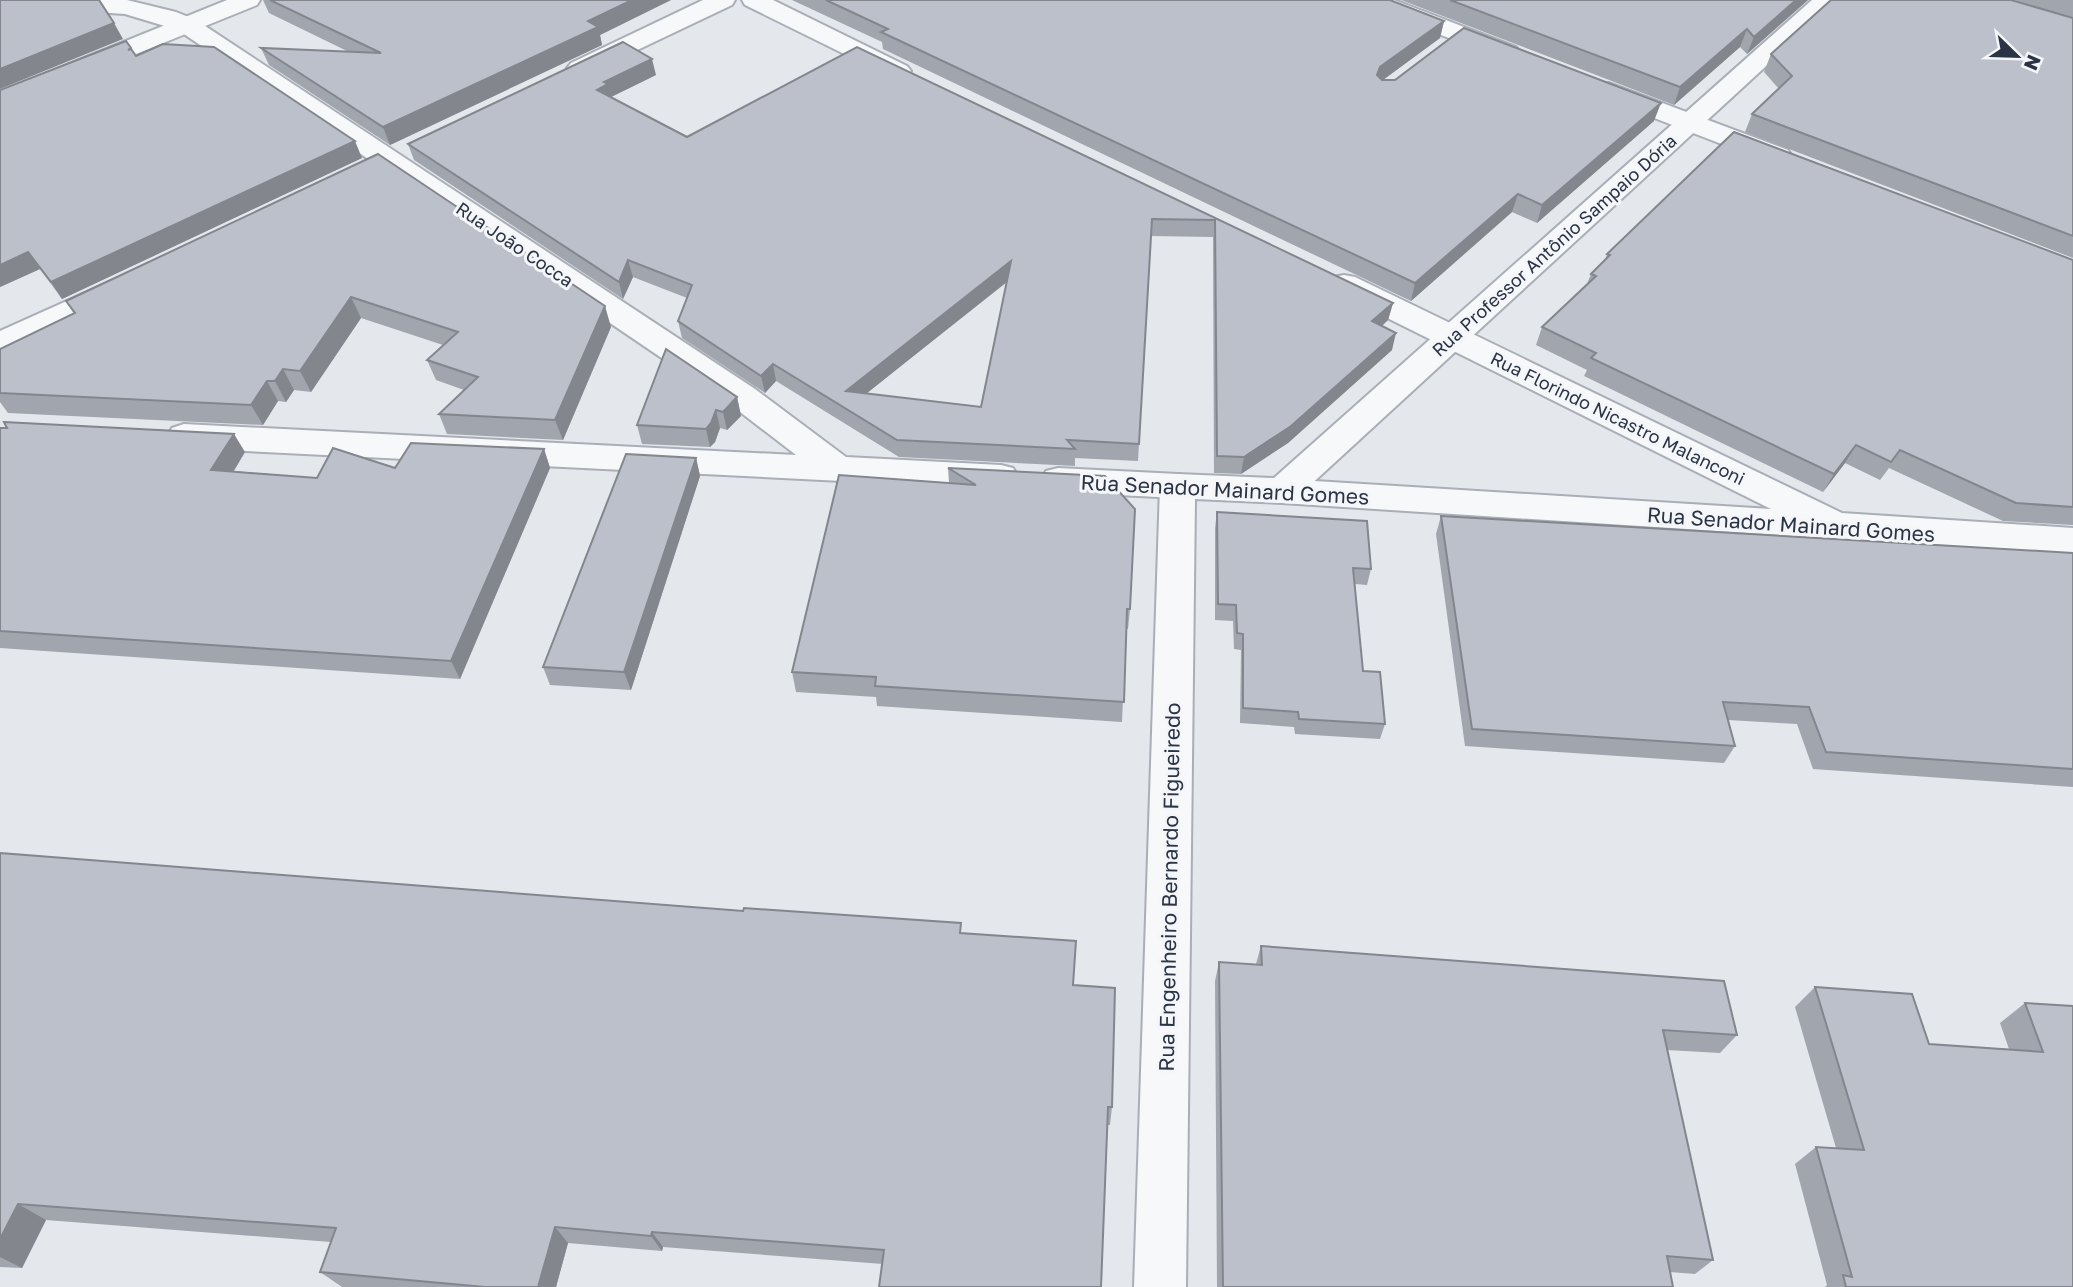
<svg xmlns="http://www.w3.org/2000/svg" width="2073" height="1287" font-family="'Golos Text',sans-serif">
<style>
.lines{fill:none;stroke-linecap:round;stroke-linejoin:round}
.minor-casing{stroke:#a9aeb7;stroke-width:4}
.tertiary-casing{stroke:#a9aeb7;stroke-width:4}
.minor{fill:#f7f8fa;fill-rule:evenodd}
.tertiary{fill:#f7f8fa;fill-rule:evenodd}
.wall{fill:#a1a5ae;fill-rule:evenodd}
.shaded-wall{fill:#83868d}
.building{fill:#bbc0ca;stroke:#83868d;stroke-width:2;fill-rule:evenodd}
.labels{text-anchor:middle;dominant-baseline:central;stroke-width:6;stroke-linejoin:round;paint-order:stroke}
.far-street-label{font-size:18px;fill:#2b3445;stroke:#f4f6f9}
.street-label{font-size:21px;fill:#2b3445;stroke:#f4f6f9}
</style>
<rect width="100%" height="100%" fill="#e4e7ec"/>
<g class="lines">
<defs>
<g id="minor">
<polygon points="4,0 127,0 176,12 196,20 755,389 846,457 1001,465 1013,468 1018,477 1013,486 1001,489 184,448 172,444 167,436 172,428 184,424 796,455 731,405 178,30 125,14 16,7 7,5"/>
<polygon points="703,0 735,0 732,5 589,73 580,76 571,73 567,68 571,63"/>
<polygon points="742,0 773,0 907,66 911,71 907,76 898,79 889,76 745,5"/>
<polygon points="1360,0 1394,0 1516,47 1520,52 1516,57 1507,60 1498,57 1363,5"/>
<polygon points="1609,83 1788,150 1792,156 1788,162 1778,164 1768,162 1600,97 1596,91 1600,85"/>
<polygon points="1344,275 1355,277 1842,513 2073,528 2073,554 1282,503 1270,500 1264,491 1270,482 1282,479 1771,509 1333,291 1329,284 1333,277"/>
<polygon points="118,278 129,281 133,288 129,295 0,354 0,331"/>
<polygon points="1058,468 1178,474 1190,477 1196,486 1190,495 1178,498 1058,492 1046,489 1041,480 1046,471"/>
</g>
<g id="tertiary">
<polygon points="227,0 260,0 257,5 0,109 0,92"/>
<polygon points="1812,0 1838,0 1294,500 1282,503 1195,499 1186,1287 1134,1287 1160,486 1166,477 1178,474 1274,478"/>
</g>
</defs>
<use href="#minor" class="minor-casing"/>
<use href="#tertiary" class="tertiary-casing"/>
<use href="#minor" class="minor"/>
<use href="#tertiary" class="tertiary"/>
</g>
<g class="wall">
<polygon points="263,0 671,0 600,35 602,45 390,145 269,65 261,48 349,52 269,13"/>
<polygon points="792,0 1390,0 1444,21 1440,38 1383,80 1654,121 1537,223 1512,212 1411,301 883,49 882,42"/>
<polygon points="1401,0 1808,0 1747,54 1740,47 1674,105"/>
<polygon points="2014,0 2073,0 2073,258 1745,132 1752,114 1779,89 1764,72 1771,54 2054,13"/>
<polygon points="126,41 136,56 362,158 62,299 40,269 0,287"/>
<path d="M857,47L1393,303L1388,320L1382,326L1392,350L1288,443L1241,474L1214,473L1213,237L1151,236L1138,461L1075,458V466L899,457L776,381L765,393L682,338L678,321L687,298L633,277L623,299L414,160L408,144L656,75L611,97L687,137ZM1007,281L981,407L866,394L942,333Z"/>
<polygon points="378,154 611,327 563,440 447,434 439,414 464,390 436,380 427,360 443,345 361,318 311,392 294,390 286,402 278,401 263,425 8,413 0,402 0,349 74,314 66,301"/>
<polygon points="1607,254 2073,260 2073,525 2003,521 1889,468 1880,480 1845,463 1823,492 1584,376 1587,370 1536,345 1542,327 1587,284 1591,274 1605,260"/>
<polygon points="737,397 741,416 727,430 720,428 715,442 710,447 642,444 637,425"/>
<polygon points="0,428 245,452 234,471 317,478 544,449 550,468 460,679 0,648"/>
<polygon points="696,458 700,476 631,690 550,685 543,667"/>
<polygon points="948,468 1105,476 1130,609 1128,629 1126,629 1122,722 877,706 876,697 796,692 792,672 949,483"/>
<polygon points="1217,512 1371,569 1367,585 1355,584 1363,671 1385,724 1380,739 1295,734 1294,727 1240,723 1241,650 1234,649 1233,621 1215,620 1215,528"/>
<polygon points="1441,516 2073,553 2073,787 1813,769 1797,724 1728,720 1735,746 1724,763 1465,746 1436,534"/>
<polygon points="0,853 743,911 961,923 961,933 1074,985 1112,1107 1110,1125 1108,1125 883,1264 663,1247 662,1251 568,1243 556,1287 342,1287 320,1272 331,1242 46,1220 22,1268 0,1267"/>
<polygon points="1261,946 1737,1035 1720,1053 1667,1050 1713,1260 1695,1274 1670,1272 1673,1287 1217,1287 1215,981 1219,962 1256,964"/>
<polygon points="1815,987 1929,1044 2009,1049 2000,1023 2025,1003 2073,1006 2073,1287 1825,1287 1827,1285 1795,1164 1816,1147 1836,1148 1795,1007"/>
</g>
<g class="shaded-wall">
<polygon points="632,0 671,0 600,35 602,45 390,145 383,127 588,21"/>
<polygon points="1796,0 1808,0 1747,54 1754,37"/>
<polygon points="1444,21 1440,38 1376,85 1377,75 1380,67"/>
<polygon points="114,23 123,39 0,89 0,69"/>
<polygon points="1747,29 1740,47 1674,105 1680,87"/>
<polygon points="652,59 656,75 611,97 597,90 604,82"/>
<polygon points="1661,103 1654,121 1537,223 1542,205"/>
<polygon points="355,141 362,158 62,299 51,282"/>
<polygon points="1518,194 1512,212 1411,301 1415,283"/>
<polygon points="28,252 40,269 0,287 0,265"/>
<polygon points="628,260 633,277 623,299 619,282"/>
<polygon points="1011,261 1012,278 848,408 846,391"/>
<polygon points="351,297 361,318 311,392 300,371"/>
<polygon points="1393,303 1388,320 1368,338 1372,321"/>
<polygon points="605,306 611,327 563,440 555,420"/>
<polygon points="1396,333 1392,350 1288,443 1241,474 1244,457"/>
<polygon points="773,364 776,381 765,393 761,376"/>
<polygon points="283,369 294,390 286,402 275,381"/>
<polygon points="267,381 278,401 263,425 251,405"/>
<polygon points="737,397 741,416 727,430 723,412"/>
<polygon points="716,410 720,428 715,442 710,447 706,429"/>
<polygon points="234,434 245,452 223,488 211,470"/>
<polygon points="1856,445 1845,463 1823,492 1834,474"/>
<polygon points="544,449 550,468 460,679 451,661"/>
<polygon points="696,458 700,476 631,690 624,672"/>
<polygon points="18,1204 46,1220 22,1268 0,1257 0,1239"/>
<polygon points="555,1227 568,1243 556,1287 538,1287"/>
<polygon points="652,1232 663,1247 662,1251 651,1236"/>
</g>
<g class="building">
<polygon points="0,0 99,0 114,23 0,69"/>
<polygon points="270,0 632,0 588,21 598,27 383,127 261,48 381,53"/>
<polygon points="826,0 1390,0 1444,21 1380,67 1377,75 1382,80 1395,80 1464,28 1661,103 1542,205 1518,194 1415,283 881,32 888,29"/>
<polygon points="1450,0 1796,0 1754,37 1747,29 1680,87"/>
<polygon points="1831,0 2011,0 2073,18 2073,236 1752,114 1792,76 1771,54"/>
<polygon points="126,41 131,48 128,50 131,49 136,56 163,44 214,47 355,141 51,282 28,252 0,265 0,90"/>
<path d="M623,42L652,59L604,82L608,84L597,90L687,137L857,47L1393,303L1372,321L1396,333L1291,426L1244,457L1217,456L1215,220L1152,219L1139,444L1067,440L1075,449L897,440L773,364L761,376L678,321L692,285L628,260L619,282L408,144ZM1011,261L981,407L846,391Z"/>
<polygon points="1734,132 2073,260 2073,507 2016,503 1900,450 1891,462 1856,445 1834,474 1591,358 1596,353 1542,327 1596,276 1591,274 1610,255 1607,254"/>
<polygon points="378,154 605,306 555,420 439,414 478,377 427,360 458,332 351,297 300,371 283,369 275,381 267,381 251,405 0,393 0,349 75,313 66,301"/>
<polygon points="666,349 737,397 723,412 716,410 711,423 706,429 637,425"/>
<polygon points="4,422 234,434 211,470 317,478 333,448 395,468 411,443 544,449 451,661 0,631 0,428 7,428"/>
<polygon points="626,454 696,458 624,672 543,667"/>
<polygon points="948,468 1105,476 1135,509 1130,609 1127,609 1124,702 875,686 876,677 792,672 839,475 976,485"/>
<polygon points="1217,512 1367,521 1371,569 1353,568 1363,671 1380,672 1385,724 1299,719 1298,712 1243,708 1243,634 1237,633 1236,605 1218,604"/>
<polygon points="1441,516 2073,553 2073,769 1826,752 1809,707 1723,702 1735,746 1472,729"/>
<polygon points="0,853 743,911 744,908 961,923 960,933 1076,941 1073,985 1115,988 1112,1107 1108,1107 1101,1287 879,1287 884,1250 652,1232 651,1236 555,1227 538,1287 485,1287 320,1272 336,1228 18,1204 0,1239"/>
<polygon points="1261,946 1724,981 1737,1035 1663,1030 1713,1260 1667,1256 1673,1287 1223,1287 1219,962 1262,965"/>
<polygon points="1815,987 1912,994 1929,1044 2043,1052 2025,1003 2073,1006 2073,1287 1846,1287 1843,1275 1852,1277 1816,1147 1864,1150"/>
</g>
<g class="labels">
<g class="far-street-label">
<text transform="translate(515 244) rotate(34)">Rua João Cocca</text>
<text transform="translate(1554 245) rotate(-42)">Rua Professor Antônio Sampaio Dória</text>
<text transform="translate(1618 418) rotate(26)">Rua Florindo Nicastro Malanconi</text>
</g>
<g class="street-label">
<text transform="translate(1225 489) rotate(3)">Rua Senador Mainard Gomes</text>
<text transform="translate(1791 524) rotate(4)">Rua Senador Mainard Gomes</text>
<text transform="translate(1169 887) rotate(-89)">Rua Engenheiro Bernardo Figueiredo</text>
</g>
</g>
<g transform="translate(2017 56) rotate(113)" stroke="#f4f6f9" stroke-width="5" paint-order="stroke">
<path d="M0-5L12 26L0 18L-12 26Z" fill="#2b3445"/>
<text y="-10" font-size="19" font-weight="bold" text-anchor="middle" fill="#2b3445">N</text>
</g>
</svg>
